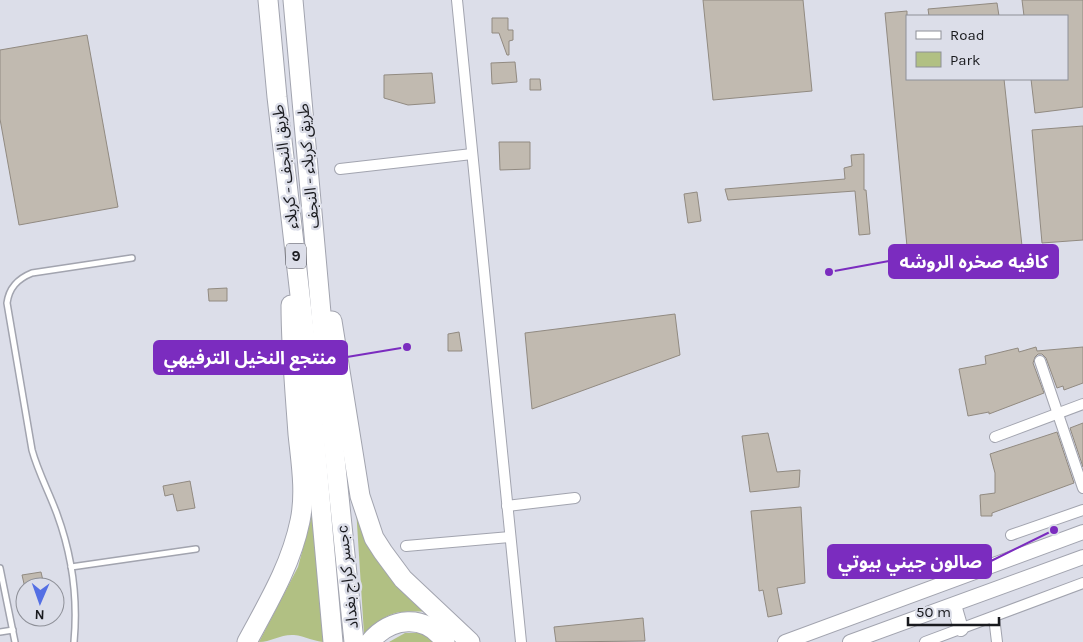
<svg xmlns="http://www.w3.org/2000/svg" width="1083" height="642" font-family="Karla,'Noto Sans Arabic',sans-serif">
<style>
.green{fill:#b1c083}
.building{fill:#c1bab0;stroke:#918a81}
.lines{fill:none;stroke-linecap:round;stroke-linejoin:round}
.lane-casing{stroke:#a2a4af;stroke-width:8}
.street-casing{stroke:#a2a4af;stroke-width:12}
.secondary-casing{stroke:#a2a4af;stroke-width:16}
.highway-casing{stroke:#a2a4af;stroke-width:21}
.lane{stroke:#fff;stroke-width:5}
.street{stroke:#fff;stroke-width:10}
.secondary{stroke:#fff;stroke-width:14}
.highway{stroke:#fff;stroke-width:19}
.labels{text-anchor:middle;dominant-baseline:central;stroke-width:5;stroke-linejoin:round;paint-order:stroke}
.shield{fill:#dcdee9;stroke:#54555b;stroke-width:1}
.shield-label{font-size:15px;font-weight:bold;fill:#191a1e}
.street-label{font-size:16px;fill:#191a1e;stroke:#dcdee9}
.leader{fill:none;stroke:#7b2cbf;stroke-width:2}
.callout-dot{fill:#7b2cbf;stroke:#dcdee9;stroke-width:2}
.callout{fill:#7b2cbf;stroke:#7b2cbf;stroke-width:2}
.callout-label{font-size:18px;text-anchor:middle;font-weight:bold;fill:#fff}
</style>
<rect width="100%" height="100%" fill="#dcdee9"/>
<g class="green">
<path d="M356,508L432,612C396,611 392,609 364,634Z"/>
<path d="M312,515L325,642C315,642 305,636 294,635C281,634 271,642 259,642L298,567Z"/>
<polygon points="405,633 424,633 433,642 389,642"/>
</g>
<g class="building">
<polygon points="703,0 803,0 812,91 713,100"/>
<polygon points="1022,0 1083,0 1083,107 1035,113 1031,79 1067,79 1067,16 1024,16"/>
<polygon points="997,3 999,16 929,16 928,9"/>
<polygon points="907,11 907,79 1004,79 1022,246 908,257 885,13"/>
<polygon points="492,18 508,18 508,30 513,30 513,40 509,41 509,55 507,55 499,33 492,33"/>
<polygon points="87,35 118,207 19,225 0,119 0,50"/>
<polygon points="515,62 517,82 492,84 491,63"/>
<polygon points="432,73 435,103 408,105 384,98 384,75"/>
<polygon points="530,79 540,79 541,90 530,90"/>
<polygon points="1083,126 1083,240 1042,243 1032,130"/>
<polygon points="499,142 530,142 530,169 500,170"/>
<polygon points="864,154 864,190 866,190 870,234 859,235 855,191 728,200 725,189 845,179 844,168 852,166 851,155"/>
<polygon points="697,192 701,221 688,223 684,194"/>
<polygon points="227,288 227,301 209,301 208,289"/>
<polygon points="675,314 680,355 532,409 525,333"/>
<polygon points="459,332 462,351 448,351 448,334"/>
<polygon points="1036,347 1037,351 1083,347 1083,383 1064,390 1063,386 1057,388 1046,358 1042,354 1038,354 1035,357 1033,363 1044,393 989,414 989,412 968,416 959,369 986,364 985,356 1018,348 1019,352"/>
<polygon points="1083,423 1083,467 1070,428"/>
<polygon points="1057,432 1074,483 992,513 992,516 981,516 980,495 995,493 995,473 990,454"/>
<polygon points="768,433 777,472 800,470 799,487 750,492 742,436"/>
<polygon points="190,481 195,508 177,511 173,494 165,496 163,486"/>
<polygon points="801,507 805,583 777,588 782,614 768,617 763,590 759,591 751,511"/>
<polygon points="41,572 44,585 25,588 22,575"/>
<polygon points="643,618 645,641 556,642 554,627"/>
</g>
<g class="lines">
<defs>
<g id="lane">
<polyline points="71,567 196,549"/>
<polyline points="0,568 15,642"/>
<polyline points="0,632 13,630"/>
<path d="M74,642C78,599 72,555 57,514C49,492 38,472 32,450L7,303C9,288 17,279 32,273L132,258"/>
</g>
<g id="street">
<polyline points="457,0 521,642"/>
<polyline points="340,169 472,154"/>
<polyline points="1040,361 1083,488"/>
<polyline points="995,437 1083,404"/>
<polyline points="507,506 575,498"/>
<polyline points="1011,535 1083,510"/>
<polyline points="406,546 510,537"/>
<polyline points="994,617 997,642"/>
<polyline points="925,642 1083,583"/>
</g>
<g id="secondary">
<polyline points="954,605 961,629"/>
<polyline points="785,642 1083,532"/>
<polyline points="850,642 1083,557"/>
</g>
<g id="highway">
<polyline points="268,0 277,97 308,364 333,642"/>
<polyline points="293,0 327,380 354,642"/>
<polyline points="332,321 360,496 374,538 383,552 403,579 470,642"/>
<path d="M247,642C268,603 291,565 300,521C306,493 301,463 298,434C295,391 291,348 291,305"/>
<path d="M370,642C390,617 426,613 445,642"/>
</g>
</defs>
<use href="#lane" class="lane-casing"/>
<use href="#street" class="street-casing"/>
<use href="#secondary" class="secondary-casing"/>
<use href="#highway" class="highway-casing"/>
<use href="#lane" class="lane"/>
<use href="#street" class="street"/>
<use href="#secondary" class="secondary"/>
<use href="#highway" class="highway"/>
</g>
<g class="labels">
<rect class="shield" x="286" y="243.5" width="20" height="25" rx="4"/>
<g class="shield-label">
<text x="296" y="256">9</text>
</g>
<g class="street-label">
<text transform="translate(308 166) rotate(-95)">طريق کربلاء - النجف</text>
<text transform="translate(285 167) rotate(-97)">طريق النجف - کربلاء</text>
<text transform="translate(347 577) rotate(-96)">جسر كراج بغدادc</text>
</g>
</g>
<path class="leader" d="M829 272L889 261M407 347L347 357M1054 530L991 561"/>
<g class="callout-dot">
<circle cx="829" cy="272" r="5"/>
<circle cx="407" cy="347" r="5"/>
<circle cx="1054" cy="530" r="5"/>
</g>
<g class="callout">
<rect x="889" y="245" width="169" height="33" rx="5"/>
<rect x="154" y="341" width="193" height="33" rx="5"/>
<rect x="828" y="545" width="163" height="33" rx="5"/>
</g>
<g class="callout-label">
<text x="974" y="268">كافيه صخره الروشه</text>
<text x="250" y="364">منتجع النخيل الترفيهي</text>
<text x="910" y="568">صالون جيني بيوتي</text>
</g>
<rect x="906" y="15" width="162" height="65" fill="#dcdee9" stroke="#8e9098"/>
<rect x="916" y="31" width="25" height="8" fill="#ffffff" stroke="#8e9098"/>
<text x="950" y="40" font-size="15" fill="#191a1e">Road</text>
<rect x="916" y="52" width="25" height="15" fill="#b1c083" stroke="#8e9098"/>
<text x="950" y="65" font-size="15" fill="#191a1e">Park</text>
<g transform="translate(40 602) rotate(182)"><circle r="24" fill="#dcdee9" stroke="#8e9098"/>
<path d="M0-4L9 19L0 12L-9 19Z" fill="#546fe4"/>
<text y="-8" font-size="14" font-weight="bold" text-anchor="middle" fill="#191a1e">N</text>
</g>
<path d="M908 617v8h91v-8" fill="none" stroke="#191a1e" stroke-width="2.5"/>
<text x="916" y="617" font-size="15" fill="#191a1e" stroke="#dcdee9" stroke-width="4" paint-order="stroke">50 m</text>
</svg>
